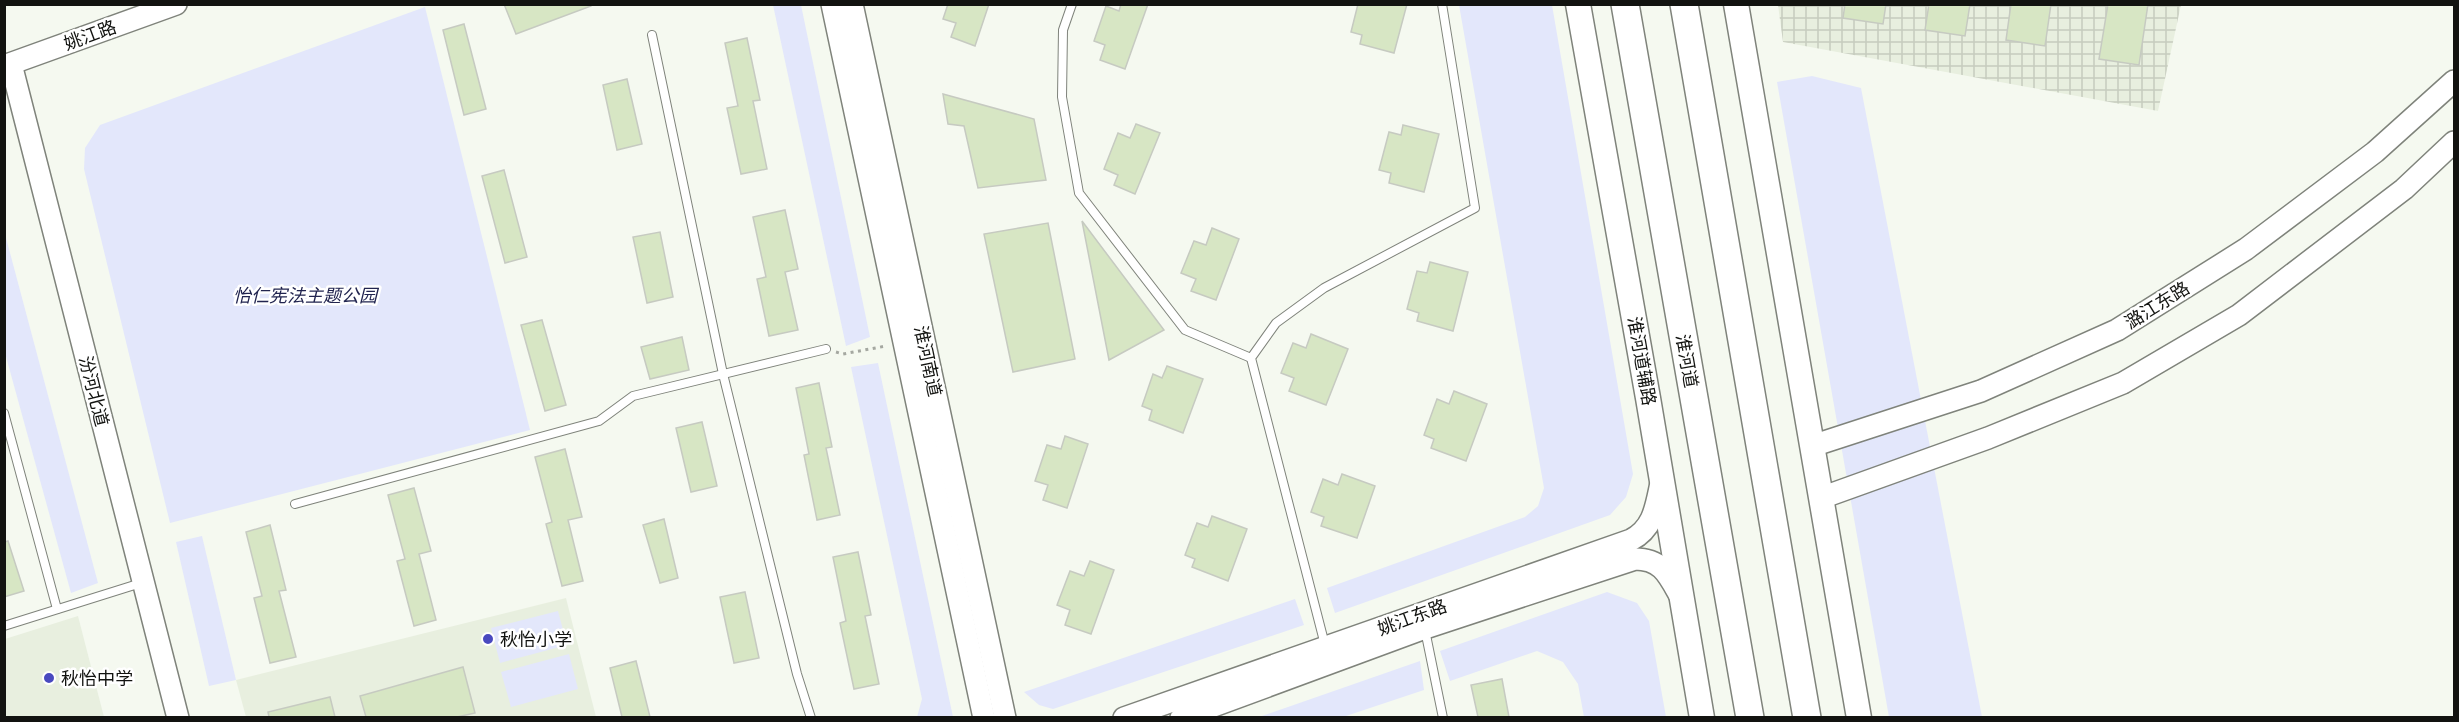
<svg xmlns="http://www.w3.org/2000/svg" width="2459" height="722" font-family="'IBM Plex Serif','Noto Sans SC',serif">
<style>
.built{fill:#e8efdf}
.industrial{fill:url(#industrial-grid)}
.green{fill:#e3e7fb}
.building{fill:#d7e6c4;stroke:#c6cac1;stroke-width:1.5}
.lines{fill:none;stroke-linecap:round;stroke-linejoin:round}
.lane-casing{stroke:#7f837b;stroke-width:10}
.secondary-casing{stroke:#7f837b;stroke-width:24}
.primary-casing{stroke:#7f837b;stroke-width:27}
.highway-casing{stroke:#7f837b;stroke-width:30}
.path{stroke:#a5a8a1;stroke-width:3;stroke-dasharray:3 4.5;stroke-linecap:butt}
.lane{stroke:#fff;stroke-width:8}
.secondary{stroke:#fff;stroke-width:21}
.primary{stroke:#fff;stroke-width:24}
.highway{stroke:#fff;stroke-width:27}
.poi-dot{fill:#4949bf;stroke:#fff;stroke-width:2}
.labels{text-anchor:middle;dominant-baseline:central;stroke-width:5;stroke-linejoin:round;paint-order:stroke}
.street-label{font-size:18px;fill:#121310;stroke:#fff}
.park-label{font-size:18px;font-style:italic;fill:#21244f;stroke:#fff}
.poi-label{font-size:18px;fill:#121310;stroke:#fff;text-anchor:start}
</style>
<defs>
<pattern id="industrial-grid" width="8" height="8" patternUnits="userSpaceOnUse" patternTransform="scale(1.5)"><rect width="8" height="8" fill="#e8efdf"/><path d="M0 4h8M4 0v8" fill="none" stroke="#c6ccbe"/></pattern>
</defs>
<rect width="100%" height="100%" fill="#f5f9f0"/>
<g class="built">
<polygon points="566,598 596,717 246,717 236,680"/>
<polygon points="78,616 104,717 5,717 5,639"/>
</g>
<polygon class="industrial" points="1778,5 2181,5 2158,111 1783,42"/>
<g class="green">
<polygon points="773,5 801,5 870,337 846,346"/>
<polygon points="1459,5 1552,5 1633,474 1626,497 1610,515 1335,613 1327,588 1525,517 1538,506 1544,488"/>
<polygon points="425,7 530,430 170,523 84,169 85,148 100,125"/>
<polygon points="1812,76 1861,88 1982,717 1889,717 1777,82"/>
<polygon points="5,234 98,583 71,593 5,353"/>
<polygon points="878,363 953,717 917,717 922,699 851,367"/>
<polygon points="202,536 236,680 209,686 176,542"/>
<polygon points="1607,592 1637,603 1649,621 1666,717 1584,717 1578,684 1563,662 1537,651 1450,681 1440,651"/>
<polygon points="1295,599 1304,625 1053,709 1039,705 1024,692"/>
<polygon points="558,611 567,645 500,663 491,628"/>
<polygon points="569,654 578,689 511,707 501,672"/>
<polygon points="1420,661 1424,690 1343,717 1259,717"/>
</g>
<g class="building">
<polygon points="504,4 591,4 591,6 516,34"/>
<polygon points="948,4 989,4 975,46 951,37 956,23 943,19"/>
<polygon points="1121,4 1148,4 1125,69 1100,60 1105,45 1094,41 1106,6 1119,11"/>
<polygon points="1358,4 1407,4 1394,53 1360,44 1362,35 1351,32"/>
<polygon points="1845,4 1886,4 1883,24 1843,18"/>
<polygon points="1929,4 1970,4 1965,36 1925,30"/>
<polygon points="2011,4 2051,4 2045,46 2006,40"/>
<polygon points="2108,4 2148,4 2139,65 2099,59"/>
<polygon points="464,24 486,109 464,115 443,30"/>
<polygon points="747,38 760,100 753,101 767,169 741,174 727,108 738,106 725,43"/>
<polygon points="627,79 642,144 617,150 603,85"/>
<polygon points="943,94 1034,119 1046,180 978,188 964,126 948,124"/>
<polygon points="1136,124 1160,133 1135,194 1114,185 1118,175 1104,169 1118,133 1130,138"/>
<polygon points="1403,125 1439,134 1424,192 1389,183 1391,173 1379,170 1389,132 1401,135"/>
<polygon points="504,170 527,257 505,263 482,176"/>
<polygon points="785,210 798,269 785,272 798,330 769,336 757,279 766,277 753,217"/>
<polygon points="1082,221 1164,330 1109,360"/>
<polygon points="1048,223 1075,359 1013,372 984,234"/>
<polygon points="1212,228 1239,239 1216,300 1191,291 1196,279 1181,273 1194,241 1206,245"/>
<polygon points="660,232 673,297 647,303 633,237"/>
<polygon points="1430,262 1468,272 1453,331 1417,321 1419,313 1407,309 1417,271 1427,273"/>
<polygon points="542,320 566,405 545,411 521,325"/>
<polygon points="1311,334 1348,349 1326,405 1289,391 1294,378 1281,373 1293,343 1306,348"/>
<polygon points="682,337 689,370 650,379 641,347"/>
<polygon points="1167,366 1203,379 1183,433 1149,420 1152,410 1142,406 1153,374 1162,378"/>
<polygon points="819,383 832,447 826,448 840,515 817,520 804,455 809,454 796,388"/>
<polygon points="1454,391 1487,404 1466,461 1431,448 1434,439 1424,435 1437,399 1449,404"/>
<polygon points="702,422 717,486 691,492 676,428"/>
<polygon points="1065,436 1088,444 1067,508 1043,500 1048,485 1035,481 1047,445 1061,449"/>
<polygon points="565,449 582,517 568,520 583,581 562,586 546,524 552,522 535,457"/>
<polygon points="1342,474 1375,486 1357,538 1321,526 1324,517 1311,512 1323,479 1338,485"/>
<polygon points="414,488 431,551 419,554 436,620 414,626 397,561 405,559 388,495"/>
<polygon points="1212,516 1247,529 1228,581 1192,567 1195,559 1185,555 1197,523 1208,527"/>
<polygon points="664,519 678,578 660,583 643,525"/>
<polygon points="270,525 286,590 279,591 296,657 270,663 254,598 262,596 246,532"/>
<polygon points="8,541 24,591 4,597 4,542"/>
<polygon points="858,552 871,615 865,616 879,684 854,689 840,623 846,621 833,557"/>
<polygon points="1090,561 1114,570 1091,634 1065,625 1070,610 1057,605 1070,571 1084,576"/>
<polygon points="745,592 759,658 734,663 720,597"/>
<polygon points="636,661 650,717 622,717 610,668"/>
<polygon points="463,667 475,713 457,717 366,717 360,696"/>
<polygon points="1502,679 1509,717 1478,717 1471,685"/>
<polygon points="330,697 335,717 269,717 268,712"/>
</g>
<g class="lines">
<defs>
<g id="lane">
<polyline points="1072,4 1063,30 1062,97 1079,193 1185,330 1251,358"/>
<polyline points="652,35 723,374 797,674 811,718"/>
<polyline points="4,413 57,609"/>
<polyline points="295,504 599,421 633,396 826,349"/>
<polyline points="4,626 141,583"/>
<polyline points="1425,630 1443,718"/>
<polyline points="1325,645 1251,358 1276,323 1324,288 1475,208 1442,4"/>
</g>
<g id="secondary">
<polyline points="832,4 984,718"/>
<polyline points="852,4 1005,718"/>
<polyline points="11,64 178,718"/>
<polyline points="4,66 176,4"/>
<polyline points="1812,446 1981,391 2117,330 2246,249 2375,152 2454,81"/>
<polyline points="1821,498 1988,438 2123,383 2239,315 2404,189 2454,142"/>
<path d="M1124,718L1631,540C1654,528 1656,506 1661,483"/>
<path d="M1181,718L1425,628L1635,559C1661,559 1668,574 1679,594"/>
</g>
<g id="primary">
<polyline points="1578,4 1648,398 1702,718"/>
<polyline points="1736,4 1859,718"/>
</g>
<g id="highway">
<polyline points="1625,4 1750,718"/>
<polyline points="1684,4 1807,718"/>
</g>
</defs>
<use href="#lane" class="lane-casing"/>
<use href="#secondary" class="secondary-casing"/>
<use href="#primary" class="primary-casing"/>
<use href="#highway" class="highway-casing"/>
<polyline class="path" points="836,352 843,354 886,346"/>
<use href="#lane" class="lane"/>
<use href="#secondary" class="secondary"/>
<use href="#primary" class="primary"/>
<use href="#highway" class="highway"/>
</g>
<g class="poi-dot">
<circle cx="488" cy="639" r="6"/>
<circle cx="49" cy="678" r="6"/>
</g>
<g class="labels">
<g class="street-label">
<text transform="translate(90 35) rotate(-20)">姚江路</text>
<text transform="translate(2157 305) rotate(-32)">潞江东路</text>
<text transform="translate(928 361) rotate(78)">淮河南道</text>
<text transform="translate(1642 361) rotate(80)">淮河道辅路</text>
<text transform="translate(1687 361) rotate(80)">淮河道</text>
<text transform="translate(94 391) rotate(76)">汾河北道</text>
<text transform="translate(1412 617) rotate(-20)">姚江东路</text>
</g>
<g class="park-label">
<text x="305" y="295">怡仁宪法主题公园</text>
</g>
<g class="poi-label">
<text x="500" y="639">秋怡小学</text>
<text x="61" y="678">秋怡中学</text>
</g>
</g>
<rect width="2459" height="722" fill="none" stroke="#121310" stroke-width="12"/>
</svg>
